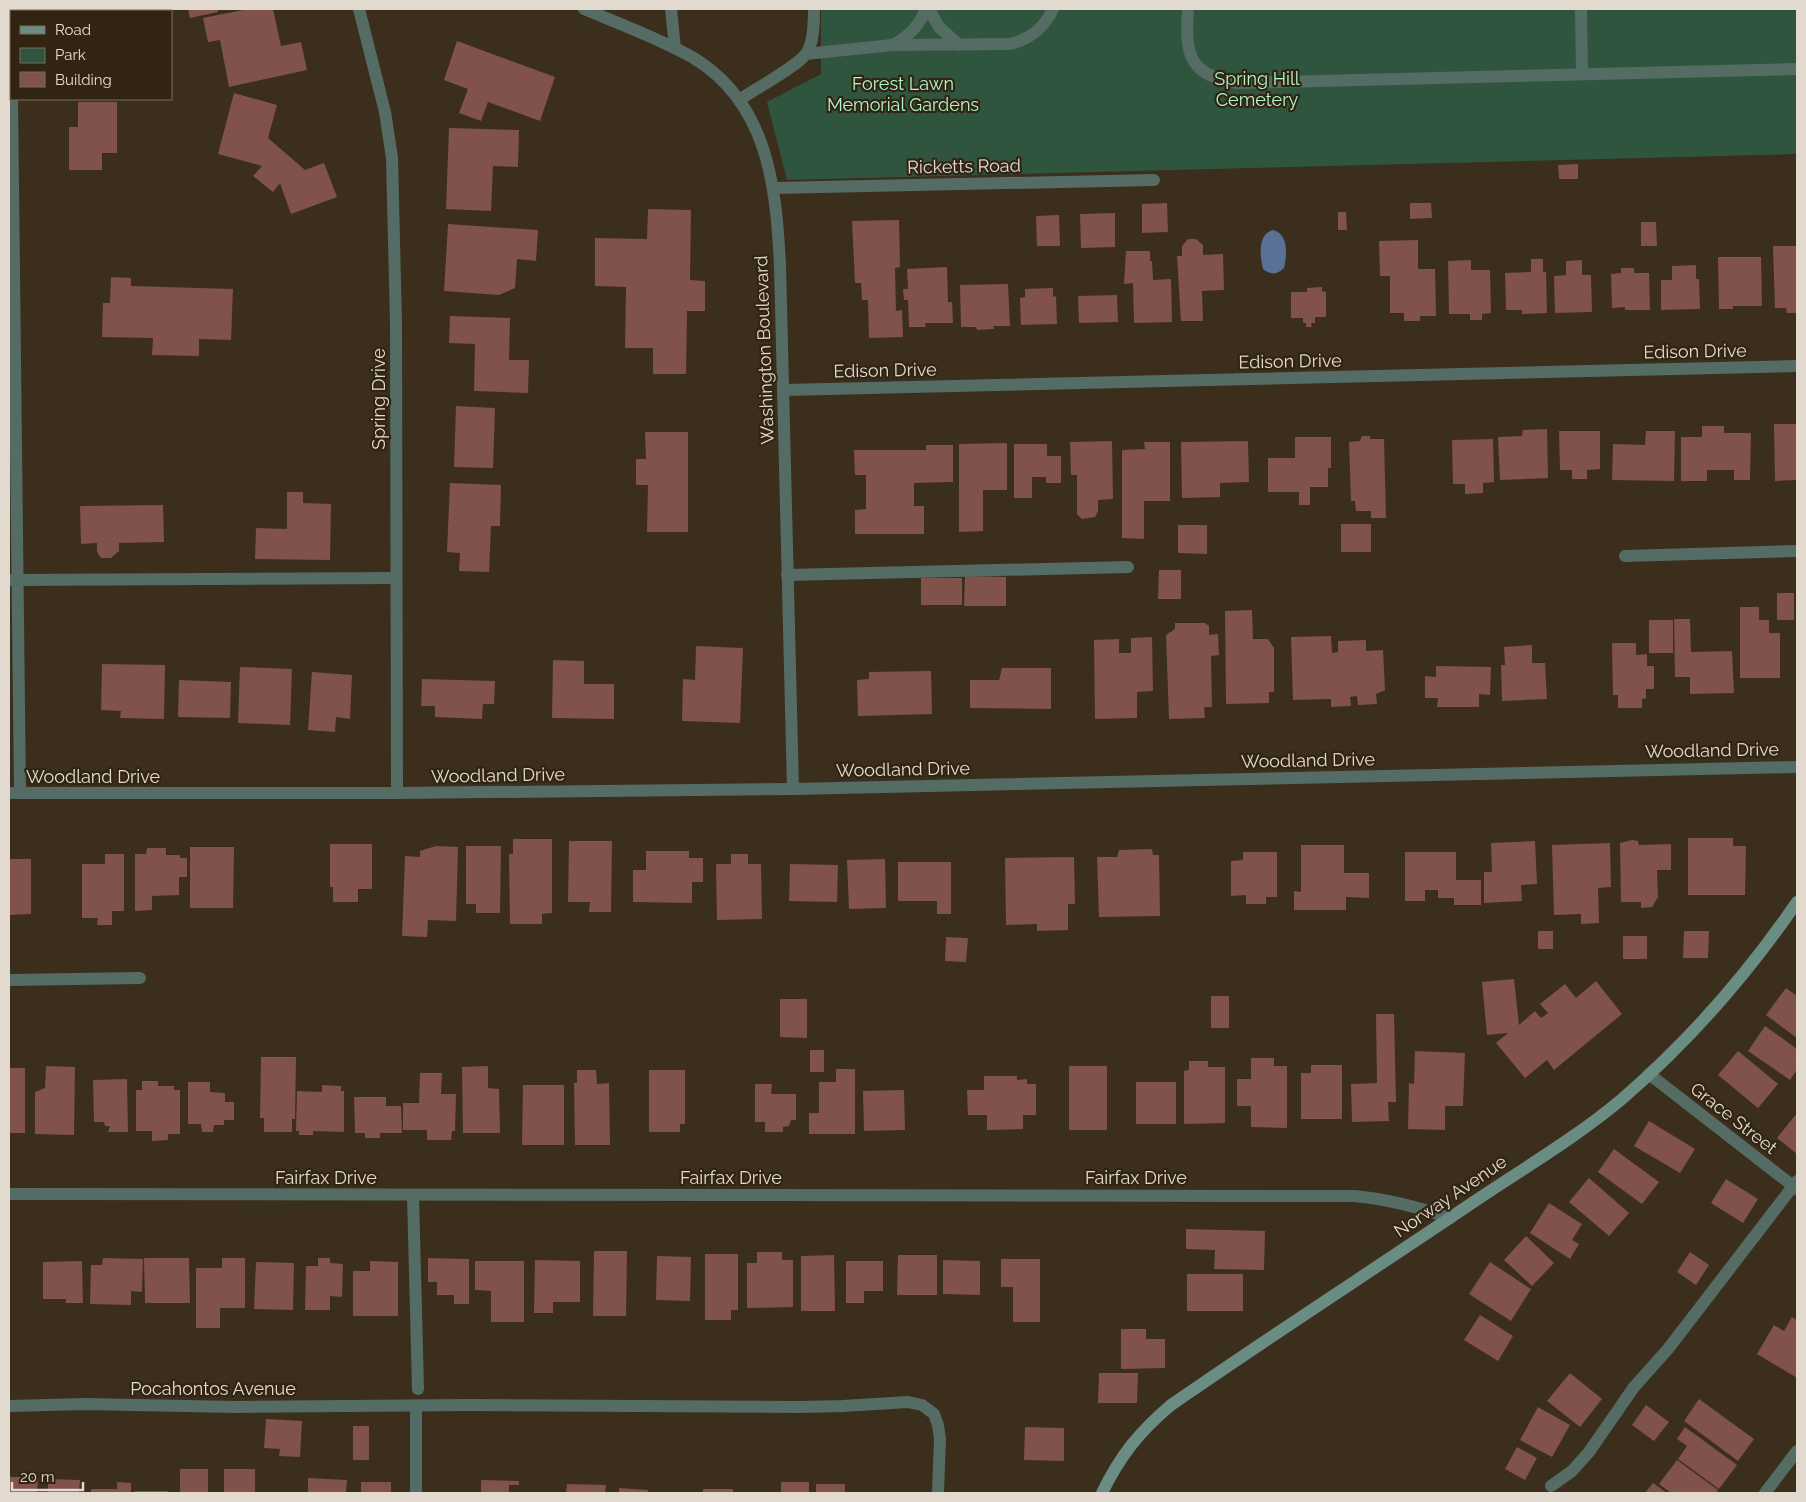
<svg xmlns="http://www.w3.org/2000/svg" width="1806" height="1502" font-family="Raleway,sans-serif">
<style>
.green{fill:#2f553f}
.water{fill:#597196}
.building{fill:#81514c}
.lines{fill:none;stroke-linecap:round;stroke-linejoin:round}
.service{stroke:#556c65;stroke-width:12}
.minor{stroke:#556c65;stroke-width:12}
.tertiary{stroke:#556c65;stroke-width:12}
.secondary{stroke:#698d82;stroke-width:12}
.labels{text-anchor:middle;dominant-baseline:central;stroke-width:4.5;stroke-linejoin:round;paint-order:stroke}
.park-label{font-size:18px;fill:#acf6ca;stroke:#312412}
.street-label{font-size:18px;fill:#e3dacf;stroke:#312412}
</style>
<rect width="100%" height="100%" fill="#3b2e1c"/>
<polygon class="green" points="821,9 1797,9 1797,154 787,180 767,102 821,74"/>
<path class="water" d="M1273,230C1289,234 1287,255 1284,268C1277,275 1271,275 1263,269C1260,255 1257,235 1273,230Z"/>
<g class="building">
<rect x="59" y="9" width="48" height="2"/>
<polygon points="188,9 218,9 218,12 190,18"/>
<polygon points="248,9 273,9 281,46 301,42 307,70 229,87 220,40 208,42 203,18"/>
<polygon points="457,41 555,77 540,121 488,102 481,121 459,113 468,89 444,80"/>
<polygon points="234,93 277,105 268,138 305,170 324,163 337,197 291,214 280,183 273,192 253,176 262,166 218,154"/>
<polygon points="78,102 117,102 117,153 102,153 102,170 69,170 69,127 78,127"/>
<polygon points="449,128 519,130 518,167 493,166 491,211 446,209"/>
<polygon points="1578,164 1578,179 1559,179 1558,165"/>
<polygon points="1167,203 1168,232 1142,233 1142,204"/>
<polygon points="1410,203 1431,203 1432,218 1410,219"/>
<polygon points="648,209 691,210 690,280 705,281 705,311 687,311 686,374 653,374 653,348 625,348 626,287 595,286 595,238 647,239"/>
<polygon points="1338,212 1346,212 1347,230 1338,230"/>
<polygon points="1115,213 1115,247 1081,248 1080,214"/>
<polygon points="1059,215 1060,246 1037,246 1036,216"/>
<polygon points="899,220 900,267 895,268 896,311 902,310 903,337 869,338 868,300 862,300 861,283 855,283 852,221"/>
<polygon points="1641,222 1656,222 1657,246 1641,246"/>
<polygon points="448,224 538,230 536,261 517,259 515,288 499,295 444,291"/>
<polygon points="1188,239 1196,239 1203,245 1203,255 1223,254 1224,290 1202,291 1203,321 1181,321 1177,256 1182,256 1182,246"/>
<polygon points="1418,240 1418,269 1435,269 1436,316 1420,316 1420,321 1404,321 1404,313 1390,313 1390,276 1380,276 1379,241"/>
<polygon points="1773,246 1797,246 1797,313 1787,313 1786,308 1775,308"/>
<polygon points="1126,251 1150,251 1150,261 1152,261 1153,280 1171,279 1172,322 1134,323 1133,283 1124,284"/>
<polygon points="1718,257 1761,257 1762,306 1733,306 1733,309 1719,309"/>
<polygon points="1531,259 1543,259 1543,272 1546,272 1547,313 1522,314 1522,310 1506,310 1505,273 1531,272"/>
<polygon points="1471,260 1471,270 1490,270 1491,313 1482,314 1482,320 1470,320 1470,314 1449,314 1448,261"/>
<polygon points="1582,260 1582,275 1591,275 1592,312 1555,313 1554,276 1566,275 1566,261"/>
<polygon points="1696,265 1696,279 1699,279 1700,309 1661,310 1661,280 1672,280 1672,266"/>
<polygon points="947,267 948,302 952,302 953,323 925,323 926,327 909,327 908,300 904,300 903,289 908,289 907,269"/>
<polygon points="1621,268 1634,268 1634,273 1649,273 1650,310 1625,310 1625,307 1612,308 1611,274 1621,273"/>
<polygon points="111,277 131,278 131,286 233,289 231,340 199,339 199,356 152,355 153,338 102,337 103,303 110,303"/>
<polygon points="1008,284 1010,326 993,326 994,329 977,330 976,327 961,327 960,285"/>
<polygon points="1322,287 1322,291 1326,292 1326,317 1315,317 1315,323 1311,323 1312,327 1306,327 1306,323 1303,323 1303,318 1291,318 1291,292 1307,292 1307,288"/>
<polygon points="1053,288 1053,297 1056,296 1057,324 1021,325 1020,298 1025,297 1025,289"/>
<polygon points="1117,295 1118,322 1079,323 1078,296"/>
<polygon points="450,316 510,318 509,360 529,360 528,393 474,391 475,344 449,343"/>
<polygon points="456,406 495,408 493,468 454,467"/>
<polygon points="1774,424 1797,424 1797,480 1775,481"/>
<polygon points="1702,426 1724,426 1724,433 1751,433 1750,480 1734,480 1734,470 1707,470 1707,481 1681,481 1681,437 1702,437"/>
<polygon points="1547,429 1548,478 1500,480 1498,437 1522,436 1523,430"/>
<polygon points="1559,431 1600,431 1600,469 1587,470 1587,479 1572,479 1572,470 1560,470"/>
<polygon points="1646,431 1675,431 1674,481 1612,480 1613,444 1645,445"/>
<polygon points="645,432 688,432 688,532 647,532 648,485 636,485 636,459 646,459"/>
<polygon points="1362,436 1370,436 1370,439 1384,439 1386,518 1371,518 1371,511 1356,511 1355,501 1351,501 1349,442 1360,441"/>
<polygon points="1295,437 1331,437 1331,468 1328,468 1328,487 1310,487 1310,505 1299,505 1299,492 1268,492 1268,458 1295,458"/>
<polygon points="1493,439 1494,482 1483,483 1483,493 1465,494 1465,484 1453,484 1452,440"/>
<polygon points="1112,441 1113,499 1098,500 1098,511 1095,517 1082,519 1077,514 1077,475 1071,475 1070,442"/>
<polygon points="1248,441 1249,482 1220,483 1220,497 1182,498 1181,442"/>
<polygon points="1144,442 1170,442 1170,501 1144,501 1144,539 1122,538 1122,450 1145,449"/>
<polygon points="1007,443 1007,490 983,490 983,531 959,532 959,444"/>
<polygon points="1014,444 1047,444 1047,456 1061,456 1061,483 1046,483 1046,477 1032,477 1032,498 1014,498"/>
<polygon points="926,445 953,445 953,482 914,483 914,506 924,506 924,534 855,534 855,510 866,509 866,475 855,475 854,450 926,450"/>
<polygon points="450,483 501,485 500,526 491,526 489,572 459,571 460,553 447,552"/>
<polygon points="287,492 303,492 303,503 331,504 330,560 255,559 256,528 287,529"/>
<polygon points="163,505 164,542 119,543 119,551 111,558 101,558 97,552 97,543 81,544 80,506"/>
<rect x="1341" y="524" width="30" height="28"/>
<polygon points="1178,525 1207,525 1207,554 1178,553"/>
<polygon points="1159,570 1181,570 1181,599 1158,599"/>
<polygon points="965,576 1006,577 1006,606 964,606"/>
<rect x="921" y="578" width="41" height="27"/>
<rect x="1777" y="593" width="17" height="27"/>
<polygon points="1740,607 1759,607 1759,620 1769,620 1769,633 1780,633 1780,678 1740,678"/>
<polygon points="1252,610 1253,639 1268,639 1274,648 1274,692 1269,692 1269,703 1226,704 1225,611"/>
<polygon points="1674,619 1690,619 1691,652 1732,651 1734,693 1690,694 1690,677 1675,677"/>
<rect x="1649" y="620" width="24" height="33"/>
<polygon points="1175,623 1205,623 1209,626 1209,635 1218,634 1219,655 1211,656 1212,707 1204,707 1205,718 1169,719 1166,635 1175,629"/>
<polygon points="1331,636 1332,653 1338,652 1338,641 1366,640 1366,651 1383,650 1385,690 1376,694 1377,704 1358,705 1357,696 1350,697 1351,706 1331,707 1331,699 1293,700 1291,637"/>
<polygon points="1152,637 1153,691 1137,692 1137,718 1095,719 1094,640 1119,639 1119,653 1131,653 1131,638"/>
<polygon points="1612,643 1636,643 1636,655 1647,654 1647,666 1654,666 1654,689 1646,689 1646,698 1642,699 1642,708 1618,708 1618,695 1613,695"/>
<polygon points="1532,645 1532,663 1545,663 1547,699 1502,701 1501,665 1505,665 1504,647"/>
<polygon points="696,646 743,648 740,723 682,721 683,679 695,680"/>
<polygon points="553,660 584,661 584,684 614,684 614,719 552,718"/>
<polygon points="102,664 165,665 164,719 120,718 121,711 101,710"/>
<polygon points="1436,666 1491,667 1490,695 1479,694 1479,707 1437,707 1438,698 1425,698 1425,676 1436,677"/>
<polygon points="240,667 292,669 290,725 238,723"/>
<polygon points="1002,668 1051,668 1051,709 970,708 970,680 999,680"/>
<polygon points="931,671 932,714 858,716 857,680 869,679 869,672"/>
<polygon points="312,672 352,675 350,719 336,717 335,732 308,730"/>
<polygon points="422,679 495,681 494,704 483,704 482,719 435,717 435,706 421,706"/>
<polygon points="179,680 231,682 230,718 178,717"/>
<polygon points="1688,838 1733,838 1733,846 1746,846 1745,895 1688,895"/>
<polygon points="513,839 552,839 552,913 542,914 542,924 510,924 509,854 513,854"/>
<polygon points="1632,840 1638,841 1639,845 1671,844 1671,870 1657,870 1658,897 1652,907 1641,908 1641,902 1621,902 1620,843"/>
<polygon points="569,841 612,841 611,912 589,912 590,902 568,902"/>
<polygon points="1535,841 1537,884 1521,885 1522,901 1484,903 1484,872 1492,872 1491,843"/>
<polygon points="1610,843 1611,887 1598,888 1599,923 1581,924 1581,914 1554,915 1552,845"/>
<polygon points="330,844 372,844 372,889 358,889 358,902 333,902 333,887 330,887"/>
<polygon points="1301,845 1344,845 1344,873 1369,873 1369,898 1346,897 1346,910 1294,910 1294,891 1301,892"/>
<polygon points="436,846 458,847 456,921 428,920 427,937 402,936 405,856 420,857 420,851"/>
<polygon points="466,846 501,846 500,913 476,913 476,904 466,904"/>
<polygon points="190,847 234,847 233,908 190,908"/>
<polygon points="147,848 166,848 166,855 180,855 180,858 187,858 187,877 179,877 179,895 152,896 152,910 135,911 135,854 146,854"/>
<polygon points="1152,849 1153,855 1159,855 1160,916 1099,917 1097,857 1117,857 1119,850"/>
<polygon points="646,851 689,851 689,858 703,858 703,882 692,882 692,903 633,902 633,870 646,870"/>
<polygon points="1243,852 1277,852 1277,897 1266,897 1266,904 1246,904 1246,895 1231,896 1231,861 1243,860"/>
<polygon points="1405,852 1456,852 1456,880 1481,880 1481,905 1454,905 1454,898 1438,898 1438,890 1425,890 1425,901 1405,901"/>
<polygon points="105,854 124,854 124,911 112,911 112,925 97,925 98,918 82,918 82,864 105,864"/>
<polygon points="731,854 748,854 748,864 761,864 762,919 717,920 716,864 731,864"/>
<polygon points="1074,857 1075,904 1068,904 1068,930 1037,931 1037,924 1006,925 1005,858"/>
<polygon points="9,859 31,859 31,914 9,915"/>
<polygon points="885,859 886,908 849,909 847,860"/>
<polygon points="898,862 951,862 951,914 937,914 937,901 898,901"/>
<polygon points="790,864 838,865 837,902 789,901"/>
<rect x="1538" y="931" width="15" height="18"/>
<polygon points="1684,931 1709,931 1708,958 1683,958"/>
<rect x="1623" y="936" width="24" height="23"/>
<polygon points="946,937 968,938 966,962 945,961"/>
<polygon points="1514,979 1519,1025 1535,1011 1541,1018 1548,1013 1540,1004 1565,984 1576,998 1596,981 1622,1014 1554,1070 1547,1060 1525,1078 1496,1043 1508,1033 1487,1035 1482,982"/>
<polygon points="1786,988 1797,996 1797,1038 1766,1015"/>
<rect x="1211" y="996" width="18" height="32"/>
<polygon points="780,999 807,999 807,1038 780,1037"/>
<polygon points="1376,1014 1394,1014 1396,1102 1388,1102 1389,1121 1352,1122 1351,1084 1377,1083"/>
<polygon points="1765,1026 1797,1049 1797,1070 1790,1080 1748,1051"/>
<rect x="810" y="1050" width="14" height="22"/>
<polygon points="1415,1051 1465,1053 1463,1106 1445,1106 1445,1130 1408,1129 1409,1083 1414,1084"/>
<polygon points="1738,1051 1778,1084 1758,1108 1718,1075"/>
<polygon points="261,1057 296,1057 295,1119 292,1119 292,1132 264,1132 264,1118 260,1118"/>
<polygon points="1251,1058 1274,1058 1274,1066 1287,1066 1287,1128 1251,1127 1251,1106 1237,1106 1237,1079 1251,1079"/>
<polygon points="1189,1061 1208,1061 1208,1067 1225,1067 1225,1123 1184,1124 1184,1071 1189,1070"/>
<polygon points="1311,1065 1342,1065 1342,1119 1301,1119 1301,1073 1311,1073"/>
<polygon points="46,1066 75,1067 74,1135 35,1134 35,1092 45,1088"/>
<polygon points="488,1066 488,1088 499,1089 500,1133 463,1133 462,1067"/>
<rect x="1069" y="1066" width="38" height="64"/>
<rect x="9" y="1068" width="16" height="65"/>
<polygon points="836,1069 855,1069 855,1134 809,1134 809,1113 819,1113 819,1082 836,1082"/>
<polygon points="577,1070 596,1070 597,1084 609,1083 610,1145 575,1145 574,1083 577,1083"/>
<polygon points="649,1070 685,1070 685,1124 680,1124 680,1132 649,1132"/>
<polygon points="420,1073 442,1073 441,1094 456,1094 455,1131 452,1131 451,1140 427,1140 427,1130 403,1130 403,1103 419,1103"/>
<polygon points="984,1076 1017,1076 1017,1080 1027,1079 1027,1084 1036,1084 1036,1115 1023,1115 1023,1129 987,1130 987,1115 968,1115 967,1090 984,1090"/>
<polygon points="127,1079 128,1132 108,1132 110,1126 105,1126 104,1122 94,1122 93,1080"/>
<polygon points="142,1081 158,1081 158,1086 174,1086 174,1090 180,1090 180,1134 168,1134 168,1140 152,1141 152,1131 136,1131 136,1090 142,1090"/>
<polygon points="188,1082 210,1082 210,1092 225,1093 225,1102 234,1102 234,1120 224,1120 224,1125 214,1125 213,1132 202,1132 201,1124 188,1124"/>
<rect x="1136" y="1082" width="40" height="42"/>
<polygon points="755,1084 772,1084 771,1094 796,1094 796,1120 791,1120 789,1126 783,1127 783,1132 765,1132 765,1122 755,1122"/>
<polygon points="322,1085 341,1086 341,1091 344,1091 344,1132 313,1131 313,1135 299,1135 299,1131 296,1131 297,1091 322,1092"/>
<polygon points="523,1085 564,1085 564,1145 522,1145"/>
<polygon points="904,1090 905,1130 864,1131 863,1091"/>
<polygon points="354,1097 386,1097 386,1106 401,1106 402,1133 380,1133 380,1138 365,1138 365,1133 355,1133"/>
<polygon points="1797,1113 1797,1154 1777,1138"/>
<polygon points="1649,1121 1695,1149 1680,1173 1634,1146"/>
<polygon points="1614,1149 1659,1182 1642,1204 1598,1172"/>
<polygon points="1589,1178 1629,1213 1609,1236 1569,1202"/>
<polygon points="1726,1179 1758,1199 1743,1223 1711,1203"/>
<polygon points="1549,1203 1582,1224 1572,1240 1579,1244 1570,1259 1530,1233"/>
<polygon points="1186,1229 1265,1231 1264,1270 1214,1269 1215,1250 1186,1249"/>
<polygon points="1526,1236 1554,1263 1532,1286 1504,1260"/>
<polygon points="594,1251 627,1251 626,1316 593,1316"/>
<polygon points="757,1252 782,1252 782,1260 793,1260 793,1307 747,1308 747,1263 757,1263"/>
<polygon points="1690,1252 1709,1265 1696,1285 1677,1272"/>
<polygon points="705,1254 738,1254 738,1310 731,1310 731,1320 705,1320"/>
<polygon points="834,1255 835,1311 801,1311 801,1256"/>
<polygon points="898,1255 937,1255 937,1295 897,1295"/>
<polygon points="657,1256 691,1257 690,1301 656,1300"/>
<polygon points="103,1258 143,1259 142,1292 131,1291 131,1305 90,1304 91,1265 102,1265"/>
<polygon points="144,1258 189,1258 190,1303 145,1303"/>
<polygon points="222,1258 245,1258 245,1308 220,1308 220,1328 196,1328 196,1268 222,1268"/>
<polygon points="318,1258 330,1258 330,1263 343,1264 342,1297 330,1296 330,1310 305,1310 306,1266 318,1266"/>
<polygon points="428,1258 469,1259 469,1304 454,1304 454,1295 437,1295 437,1282 428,1282"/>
<polygon points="1001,1259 1040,1259 1040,1322 1013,1322 1013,1287 1001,1287"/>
<polygon points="535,1260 580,1261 580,1302 553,1302 553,1313 534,1313"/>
<polygon points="943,1260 980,1261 980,1295 943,1294"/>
<polygon points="82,1261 83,1303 66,1303 66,1299 43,1299 43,1262"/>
<polygon points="370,1261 398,1262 398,1316 353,1316 353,1271 370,1271"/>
<polygon points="475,1261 524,1261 524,1322 491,1322 491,1291 475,1290"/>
<polygon points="846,1261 883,1261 883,1291 864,1291 864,1303 846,1303"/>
<polygon points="256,1262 294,1263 293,1310 254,1309"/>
<polygon points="1490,1262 1531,1289 1511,1321 1469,1294"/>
<rect x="1187" y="1274" width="56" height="37"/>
<polygon points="1480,1315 1513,1336 1498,1361 1464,1340"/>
<polygon points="1792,1317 1797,1320 1797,1378 1757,1354 1774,1325 1784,1331"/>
<polygon points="1121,1329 1146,1329 1146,1339 1165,1339 1165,1368 1121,1369"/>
<polygon points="1099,1373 1138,1373 1137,1403 1098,1403"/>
<polygon points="1570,1373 1602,1399 1580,1427 1547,1401"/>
<polygon points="1699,1399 1754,1439 1738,1461 1684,1421"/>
<polygon points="1646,1405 1669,1422 1654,1441 1632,1425"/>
<polygon points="1538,1407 1570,1425 1552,1457 1520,1440"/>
<polygon points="266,1419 302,1421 300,1457 279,1456 280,1449 264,1448"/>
<rect x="353" y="1426" width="16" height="34"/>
<polygon points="1025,1427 1064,1428 1064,1461 1024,1460"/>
<polygon points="1685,1427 1737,1465 1719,1489 1678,1459 1687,1446 1677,1439"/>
<polygon points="1517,1447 1537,1458 1525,1480 1505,1469"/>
<polygon points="1677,1460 1718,1490 1716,1493 1671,1493 1659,1484"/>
<rect x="180" y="1469" width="28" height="24"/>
<rect x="224" y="1469" width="31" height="24"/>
<polygon points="9,1477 38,1477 37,1493 9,1493"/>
<polygon points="308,1478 347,1480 346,1493 308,1493"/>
<polygon points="48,1479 80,1480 79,1493 48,1493"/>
<polygon points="481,1480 519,1481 519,1485 509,1485 509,1493 481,1493"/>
<polygon points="117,1482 131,1483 131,1493 91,1493 91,1489 117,1489"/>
<rect x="361" y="1482" width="30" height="11"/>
<rect x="781" y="1482" width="28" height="11"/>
<polygon points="1653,1483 1667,1493 1645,1493"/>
<polygon points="567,1484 606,1485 605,1493 566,1493"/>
<rect x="816" y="1484" width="29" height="9"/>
<polygon points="619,1488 648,1490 648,1493 619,1493"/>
<rect x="703" y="1489" width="30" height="4"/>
<rect x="135" y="1491" width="33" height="2"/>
</g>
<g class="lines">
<g class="service">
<polyline points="929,9 939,27 959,45"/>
<path d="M1188,9C1185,54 1188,75 1237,83L1797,69"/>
<polyline points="1581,9 1582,73"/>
<path d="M893,45C909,36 919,26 926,9"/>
<path d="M806,54L892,45L1010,44C1031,39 1044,28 1053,9"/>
<polyline points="1625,556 1797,551"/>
<polyline points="787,575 1128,567"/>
<polyline points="9,580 396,578"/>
<polyline points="9,980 140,978"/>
<polyline points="413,1195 418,1389"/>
<polyline points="9,1406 85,1404 236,1407 469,1405 800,1407 843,1406 908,1402 922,1405 934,1414 938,1425 940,1439 938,1493"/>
<polyline points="1551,1486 1572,1471 1589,1452 1634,1387 1668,1349 1797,1181"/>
<polyline points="416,1493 416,1406"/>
</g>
<g class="minor">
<polyline points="11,9 11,43"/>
<polyline points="359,9 385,112 392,158 396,323 397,793"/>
<polyline points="671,9 675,48"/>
<polyline points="12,99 20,793"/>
<path d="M739,100C755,89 795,68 806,54C814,43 814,22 814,9"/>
<polyline points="774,188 1154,180"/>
<polyline points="784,390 1797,366"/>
<polyline points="9,793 397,793 793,789"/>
<polyline points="1649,1074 1797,1189"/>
<path d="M9,1194L1354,1196C1388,1199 1418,1207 1450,1218"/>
<polyline points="1765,1493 1797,1451"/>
</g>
<path class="tertiary" d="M584,9C620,24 658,38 692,57C768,102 776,186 780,265L793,789L1797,767"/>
<path class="secondary" d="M1102,1493C1120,1456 1139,1432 1171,1405C1272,1335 1376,1268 1478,1199C1526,1167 1578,1136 1622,1099C1689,1041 1747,975 1797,902"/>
</g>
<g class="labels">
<g class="park-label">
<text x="1257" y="78">Spring Hill<tspan x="1257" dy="21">Cemetery</tspan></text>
<text x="903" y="83">Forest Lawn<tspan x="903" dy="21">Memorial Gardens</tspan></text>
</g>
<g class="street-label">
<text transform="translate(964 166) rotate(-1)">Ricketts Road</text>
<text transform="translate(764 350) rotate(-92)">Washington Boulevard</text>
<text transform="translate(1695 351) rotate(-1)">Edison Drive</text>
<text transform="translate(1290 361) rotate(-1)">Edison Drive</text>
<text transform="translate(885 370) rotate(-1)">Edison Drive</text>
<text transform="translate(378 399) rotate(-90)">Spring Drive</text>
<text transform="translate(1712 750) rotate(-1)">Woodland Drive</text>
<text transform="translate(1308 760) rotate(-1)">Woodland Drive</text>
<text transform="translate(903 769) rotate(-1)">Woodland Drive</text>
<text transform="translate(498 775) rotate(-1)">Woodland Drive</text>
<text x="93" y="776">Woodland Drive</text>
<text transform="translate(1734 1118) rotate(38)">Grace Street</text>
<text x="326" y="1177">Fairfax Drive</text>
<text x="731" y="1177">Fairfax Drive</text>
<text x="1136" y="1177">Fairfax Drive</text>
<text transform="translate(1450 1196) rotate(-34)">Norway Avenue</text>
<text x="213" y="1388">Pocahontos Avenue</text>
</g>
</g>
<rect width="1806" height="1502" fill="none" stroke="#e3dacf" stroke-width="20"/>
<rect x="10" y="10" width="162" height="90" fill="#312412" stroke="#786d5e"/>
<rect x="20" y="26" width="25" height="8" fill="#698d82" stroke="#786d5e"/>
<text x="55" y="35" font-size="15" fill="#e3dacf">Road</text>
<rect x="20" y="48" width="25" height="15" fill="#2f553f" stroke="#786d5e"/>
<text x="55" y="60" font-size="15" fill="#e3dacf">Park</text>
<rect x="20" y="72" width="25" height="15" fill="#81514c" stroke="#786d5e"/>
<text x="55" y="85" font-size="15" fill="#e3dacf">Building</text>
<path d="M12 1482v8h71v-8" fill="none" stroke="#e3dacf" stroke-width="2.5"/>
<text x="20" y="1482" font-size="15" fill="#e3dacf" stroke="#312412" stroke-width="4" paint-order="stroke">20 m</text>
</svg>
